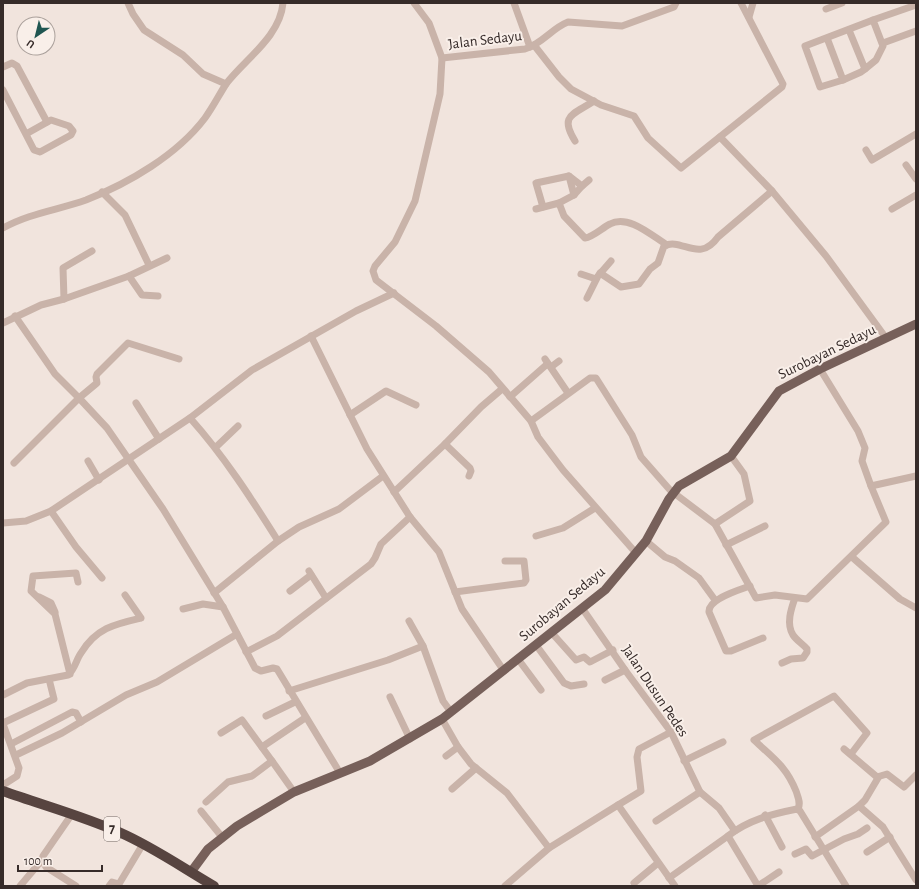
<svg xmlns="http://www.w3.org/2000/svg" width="919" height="889" font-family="'Alegreya Sans',sans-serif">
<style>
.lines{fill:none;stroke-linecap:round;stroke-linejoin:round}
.minor{stroke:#c9b3a9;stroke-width:7}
.major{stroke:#77605a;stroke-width:9}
.highway{stroke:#574440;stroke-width:10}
.labels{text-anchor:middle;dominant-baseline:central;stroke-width:4;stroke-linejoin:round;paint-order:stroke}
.shield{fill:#f9efe9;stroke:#706663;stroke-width:1}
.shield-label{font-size:14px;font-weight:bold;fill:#362b29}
.street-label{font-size:15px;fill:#362b29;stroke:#f9efe9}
</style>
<rect width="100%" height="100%" fill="#f1e4dd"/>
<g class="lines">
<g class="minor">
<polyline points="414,3 429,23 442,58 440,94 415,201 395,242 375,266 373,271 376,280 436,326 489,372 531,421 538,437 563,470 636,553"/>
<polyline points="514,3 530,47"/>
<polyline points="826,9 842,3"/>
<polyline points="749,17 753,3"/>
<polyline points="849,30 865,69 876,60 883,46 873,20 916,5"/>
<polyline points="827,38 843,80 820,87 805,46 873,20"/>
<polyline points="883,43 916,31"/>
<polyline points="534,45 559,77 571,89 601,105 634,116 648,138 681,168 782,87 783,84 741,3"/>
<path d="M442,58L525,49C542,44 552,28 568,22L622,26L674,7L676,3"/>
<polyline points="3,67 12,63 17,66 47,122"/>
<polyline points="843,80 861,72 865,69"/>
<path d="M226,84C245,59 280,37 283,3"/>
<polyline points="3,90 34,150 40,152 71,135 73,131 69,126 51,120 26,134"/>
<polyline points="720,137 772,191 826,256 886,338"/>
<path d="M575,141C559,115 573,115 594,101"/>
<polyline points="866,150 872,160 916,134"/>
<polyline points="906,165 916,179"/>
<polyline points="569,176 574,195"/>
<polyline points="102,192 125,215 149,265"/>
<polyline points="559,203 574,195 582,186"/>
<polyline points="543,207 536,183 569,176 582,186 589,180"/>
<path d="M536,209L559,203L564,216L585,238C593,237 602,228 610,224C628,214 651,235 667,245"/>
<polyline points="892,209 916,195"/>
<path d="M3,228C30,213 58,210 86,200C129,183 177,155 205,118C213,107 219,95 226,84L203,74L183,55L144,30L133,14L128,3"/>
<path d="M600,273L621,287L639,284L650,269L658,263L664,246C682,237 699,264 718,237L772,191"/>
<polyline points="581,274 596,279"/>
<polyline points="129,276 167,258"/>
<polyline points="587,298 598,276 611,261"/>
<polyline points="64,299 63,268 92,251"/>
<polyline points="15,316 55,374 79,398 97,383 96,377 97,374 128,343 179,359"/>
<polyline points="3,323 41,305 64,299 129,276 142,295 158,296"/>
<polyline points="311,336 367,449 410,517 439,552 462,609 504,671"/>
<polyline points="545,359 568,393"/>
<polyline points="551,367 559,361"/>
<polyline points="820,369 858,431 865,448 862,461 871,486 916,476"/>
<polyline points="510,397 545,366"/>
<polyline points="136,403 159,439"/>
<polyline points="350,415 386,391 416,405"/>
<path d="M190,418C224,456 251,498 278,541"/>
<polyline points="531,421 590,378 596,378 632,435 641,457 670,490 715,524 756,598 775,595 807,599 886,522 871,486"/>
<polyline points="445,444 470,468 471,471 469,476"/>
<polyline points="216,447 238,426"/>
<polyline points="88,461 99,480"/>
<polyline points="14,463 79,398 107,428 163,509 223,607 255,668 261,671 273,668 277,669 340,773"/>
<polyline points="394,492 445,444 481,407 502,389"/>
<polyline points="51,511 76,547 102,578"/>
<polyline points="3,523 26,521 51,511 190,418 252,370 356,311 394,293"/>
<polyline points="715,524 750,501 744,474 731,456"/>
<polyline points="536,536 563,528 595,508"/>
<polyline points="646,541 665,557 675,561 699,578 715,600"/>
<polyline points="726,545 765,526"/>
<polyline points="852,557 900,599 916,608"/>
<polyline points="309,571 326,598"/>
<path d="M750,586C739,590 708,599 709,612L726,651H731L763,638"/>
<polyline points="290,591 311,575"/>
<polyline points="455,592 524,583 526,580 524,561 505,561"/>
<polyline points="214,593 278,541 299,527 339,509 383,476"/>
<polyline points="39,597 51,603 55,612"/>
<polyline points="582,608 625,670 671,732 700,792 719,808 735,831"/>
<polyline points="183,609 203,604 223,607"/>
<polyline points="409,621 423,646 443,701 451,712"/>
<polyline points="551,632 576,660 584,657 590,662 613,650"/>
<polyline points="536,645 564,683 571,686 584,684"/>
<polyline points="246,652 277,636 371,564 375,558 381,544 410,517"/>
<polyline points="518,659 541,690"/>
<path d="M782,663L791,659L803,658L807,652V649C803,644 797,641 793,635C786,624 791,609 795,598"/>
<polyline points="70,674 55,614 31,591 33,576 76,573 78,582"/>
<polyline points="605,680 625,670"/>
<polyline points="289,691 388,660 423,646"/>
<path d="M3,695L27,683L68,675C75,669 76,660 81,653C96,628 115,624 141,618L125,595"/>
<polyline points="390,697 410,739"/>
<polyline points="266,716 295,702"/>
<polyline points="442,719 458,747 471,764 507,793 549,848"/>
<polyline points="3,723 54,699 49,679"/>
<polyline points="3,724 19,768 17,776 3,785"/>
<polyline points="221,733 242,720 272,761"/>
<polyline points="11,744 72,712 76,713 81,722"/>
<polyline points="262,747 305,718"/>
<polyline points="844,749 877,777 887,774 904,787 916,775"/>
<polyline points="16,755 62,733 126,695 157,682 237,634"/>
<polyline points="446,756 458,747"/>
<polyline points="684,761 723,742"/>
<polyline points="452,789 476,768"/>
<polyline points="206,802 228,782 252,776 272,761 294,792"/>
<polyline points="618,805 641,791 637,757 639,749 671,732"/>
<polyline points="859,806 865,800 878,778"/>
<path d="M798,809C801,803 798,797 796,791C786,766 773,758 754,740L834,696L867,733L851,754"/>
<polyline points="201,811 222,837"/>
<polyline points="72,814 43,856 42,860 46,867 76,886"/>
<polyline points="765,815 782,847"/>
<polyline points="656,821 700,792"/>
<polyline points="815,837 859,806 883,827 916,880"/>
<polyline points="867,852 890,837"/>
<polyline points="795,854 806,849 812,856 844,839 858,834 867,828"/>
<polyline points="669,878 728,836"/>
<polyline points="634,883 658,863"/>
<polyline points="20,886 42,860"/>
<polyline points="109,886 112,882 119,884 143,844"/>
<polyline points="505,886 549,848 618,805 675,886"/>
<path d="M758,886L728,836C748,820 772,814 797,809L800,811L846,886"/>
<polyline points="758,886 779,872"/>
</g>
<polyline class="major" points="191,872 208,849 237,826 262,811 294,792 370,761 442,719 605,590 646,541 669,499 679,486 731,456 779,391 820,369 916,324"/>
<path class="highway" d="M3,791C42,805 83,816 121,833C153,847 183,868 214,886"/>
</g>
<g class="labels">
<rect class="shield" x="104" y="817" width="16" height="24" rx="3"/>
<g class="shield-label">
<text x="112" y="829">7</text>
</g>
<g class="street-label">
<text transform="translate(485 40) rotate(-7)">Jalan Sedayu</text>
<text transform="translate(827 352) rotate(-26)">Surobayan Sedayu</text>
<text transform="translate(562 604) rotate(-40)">Surobayan Sedayu</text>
<text transform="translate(655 691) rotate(56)">Jalan Dusun Pedes</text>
</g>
</g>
<rect width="919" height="889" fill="none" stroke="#362b29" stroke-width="8"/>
<g transform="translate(36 36) rotate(215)"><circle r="19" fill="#f9efe9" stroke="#aba19c"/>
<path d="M0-3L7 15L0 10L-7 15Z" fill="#205651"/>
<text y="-6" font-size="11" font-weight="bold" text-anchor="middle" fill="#362b29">U</text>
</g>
<path d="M18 865v6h84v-6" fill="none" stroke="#362b29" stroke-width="2"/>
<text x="24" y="865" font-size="12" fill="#362b29" stroke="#f9efe9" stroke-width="3" paint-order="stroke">100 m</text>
</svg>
